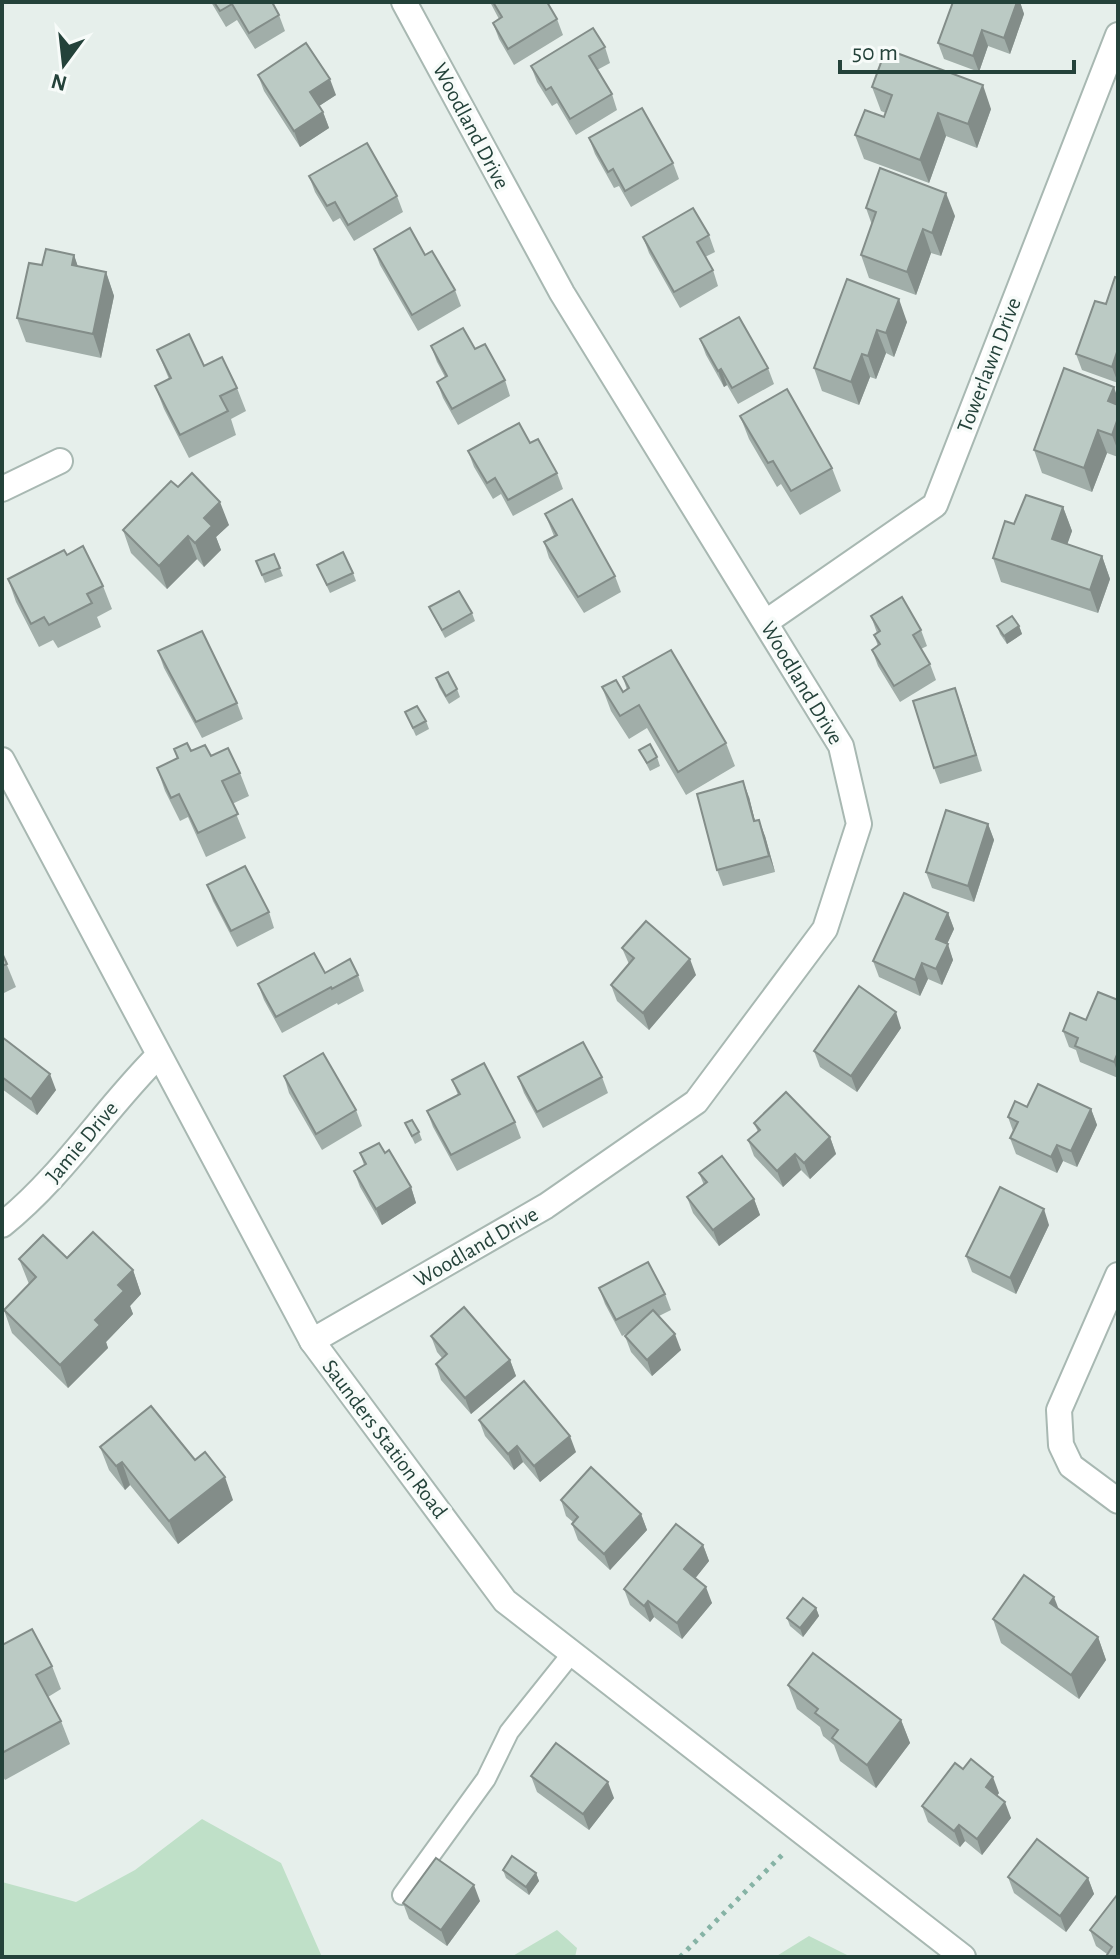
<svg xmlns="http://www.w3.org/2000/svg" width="1120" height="1959" font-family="'Alegreya Sans',sans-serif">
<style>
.green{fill:#bfe0c8}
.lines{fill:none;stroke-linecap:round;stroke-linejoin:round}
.service-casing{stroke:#a8b8b2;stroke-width:22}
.minor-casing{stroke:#a8b8b2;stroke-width:28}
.tertiary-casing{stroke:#a8b8b2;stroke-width:28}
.path{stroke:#86b3a5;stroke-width:5;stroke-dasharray:4 6;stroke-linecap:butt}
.service{stroke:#fff;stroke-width:18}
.minor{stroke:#fff;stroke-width:24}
.tertiary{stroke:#fff;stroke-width:24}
.wall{fill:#a1aea9}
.shaded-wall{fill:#838d89}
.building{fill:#bbcac4;stroke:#838d89;stroke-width:2}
.labels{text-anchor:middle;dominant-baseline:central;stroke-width:7;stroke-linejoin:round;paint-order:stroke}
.street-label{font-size:22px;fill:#24423a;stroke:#f7fbf9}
</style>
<rect width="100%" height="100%" fill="#e6efeb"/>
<g class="green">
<polygon points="202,1819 281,1863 322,1957 2,1957 2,1882 76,1902 135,1870"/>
<polygon points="557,1930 577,1948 575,1957 511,1957"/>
<polygon points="809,1936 851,1957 775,1957"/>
</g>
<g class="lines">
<defs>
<polyline id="service" points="402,1895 486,1779 509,1732 572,1653"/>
<g id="minor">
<polyline points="2,489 60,461"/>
<polyline points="766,622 935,505 1118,35"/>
<path d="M2,1225C64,1175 103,1111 158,1056"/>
<polyline points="1118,1275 1059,1410 1061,1445 1071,1466 1118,1501"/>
<polyline points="312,1341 546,1206 696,1102 825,929 859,824 841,746 562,293 404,2"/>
</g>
<polyline id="tertiary" points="2,760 312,1341 505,1601 963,1957"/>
</defs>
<use href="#service" class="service-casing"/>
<use href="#minor" class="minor-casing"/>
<use href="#tertiary" class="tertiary-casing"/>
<polyline class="path" points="680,1957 784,1853"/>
<use href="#service" class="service"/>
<use href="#minor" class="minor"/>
<use href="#tertiary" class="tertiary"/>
</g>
<g class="wall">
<polygon points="211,2 272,2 279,15 285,31 255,49 237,20 226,27"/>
<polygon points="490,2 547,2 557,19 563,35 514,65 499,39 493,23 499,19"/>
<polygon points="953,2 1020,2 1024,14 1010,54 988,46 979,72 944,59 938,43"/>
<polygon points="605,47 610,63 597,70 612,94 617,110 576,135 557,103 552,106 537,82 531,66"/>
<polygon points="258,75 336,95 319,106 323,112 329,128 300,147 264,91"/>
<polygon points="872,87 991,109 977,148 946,136 929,183 864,159 855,135 884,117 886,113 881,111"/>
<polygon points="589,138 673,163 679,179 631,207 619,186 614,188 595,154"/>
<polygon points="309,176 397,196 403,212 354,241 340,218 333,222 315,192"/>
<polygon points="866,208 955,216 941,256 931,253 916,295 869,278 861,255 872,225"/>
<polygon points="709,235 715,252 705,257 713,270 718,286 680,308 649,253 643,237"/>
<polygon points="374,249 425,255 455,290 461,306 418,331 380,265"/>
<polygon points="74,255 78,267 106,272 114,296 101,358 26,342 17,318 42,265"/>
<polygon points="847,279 907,322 894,357 886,353 876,379 870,377 859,405 822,391 814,368"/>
<polygon points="1106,304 1118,383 1082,370 1076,354"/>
<polygon points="700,339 768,368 774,384 738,404 727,385 724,387 706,355"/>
<polygon points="431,346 475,349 505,380 510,396 458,425 443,398 437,382 445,377 437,362"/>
<polygon points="157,350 204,366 237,388 246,411 231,419 236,435 189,458 164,409 155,386 169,379"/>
<polygon points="1118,399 1118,457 1107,453 1092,492 1042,473 1034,450"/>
<polygon points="740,416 832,468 841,491 800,515 781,484 777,487 749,439"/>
<polygon points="530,443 557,473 563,489 513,516 501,494 493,499 474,467 468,451"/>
<polygon points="178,487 229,525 216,537 221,550 204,567 197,559 167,589 131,553 123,530"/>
<polygon points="1063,507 1072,531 1067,544 1102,556 1110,579 1098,613 1001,582 993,558 1014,524"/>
<polygon points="545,514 615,576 621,592 584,613 549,558 544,542 554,536"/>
<polygon points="274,554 283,576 265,583 256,561"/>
<polygon points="67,555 103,586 112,609 97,617 101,627 58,648 53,640 39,647 16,602 8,579"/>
<polygon points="317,565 353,573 356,581 330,593"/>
<polygon points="429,607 472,613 475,621 445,638"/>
<polygon points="871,616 921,630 927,646 921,649 930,664 936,680 900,702 878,666 872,650 878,646 874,635 877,633"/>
<polygon points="997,626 1019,626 1022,634 1007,644 1000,634"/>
<polygon points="158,651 237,703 243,719 202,738 164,668"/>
<polygon points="623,677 726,743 735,766 686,795 647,728 629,739 611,711 602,687 623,692 627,690"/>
<polygon points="436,678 457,689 460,697 449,704 439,687"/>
<polygon points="961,704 982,771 940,784 934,768"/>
<polygon points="405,712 426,721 429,729 416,736"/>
<polygon points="174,749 191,751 211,756 240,773 249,796 232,804 246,838 206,857 188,817 180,821 165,791 157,768 177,758"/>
<polygon points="639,750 657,757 660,766 650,771"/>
<polygon points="749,797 755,821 765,836 775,872 723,886 717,870"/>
<polygon points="988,824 994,840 974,902 932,888 926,872"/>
<polygon points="207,885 269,912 274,928 237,947 213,901"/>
<polygon points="948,913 954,929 947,944 953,960 942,985 928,979 920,996 879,977 873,961"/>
<polygon points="622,948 696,975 649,1030 617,1001 611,985 629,964"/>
<polygon points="2,953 16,987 2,994"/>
<polygon points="325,973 358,975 364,991 338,1005 337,1003 282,1033 264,1000 258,984"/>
<polygon points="1118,1000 1118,1078 1080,1062 1076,1050 1069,1047 1063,1031 1086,1020"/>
<polygon points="901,1028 857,1092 820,1067 814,1051"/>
<polygon points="2,1037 56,1090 37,1115 2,1089"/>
<polygon points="284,1076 356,1110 362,1126 322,1150 289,1093"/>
<polygon points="518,1077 602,1077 608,1093 543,1128 524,1093"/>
<polygon points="452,1080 515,1122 521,1138 457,1171 433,1127 427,1111 458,1095"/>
<polygon points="1027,1107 1091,1109 1097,1125 1077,1167 1063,1161 1057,1173 1016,1154 1010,1138 1013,1131 1008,1117"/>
<polygon points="405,1123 419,1132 422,1140 415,1144"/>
<polygon points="754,1123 830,1137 836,1154 810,1179 801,1170 783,1187 754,1156 748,1140 758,1132"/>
<polygon points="360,1153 385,1153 411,1187 416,1203 382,1225 360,1187 354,1171 364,1165"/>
<polygon points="699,1173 754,1199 760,1215 719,1246 693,1213 687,1197 704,1185"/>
<polygon points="1049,1225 1016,1294 972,1272 966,1256"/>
<polygon points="67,1258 133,1270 141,1294 130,1306 133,1314 106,1342 108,1348 68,1388 12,1333 4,1310 29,1284 19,1259"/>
<polygon points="599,1288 665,1294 671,1310 659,1316 681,1350 652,1376 631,1352 625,1336 629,1332 622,1336 605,1304"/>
<polygon points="431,1336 510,1360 516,1376 471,1414 441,1380 436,1364 442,1358 437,1352"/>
<polygon points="479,1420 576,1452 540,1482 523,1462 514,1470 485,1436"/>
<polygon points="100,1447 233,1500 178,1544 130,1485 125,1490 109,1470"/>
<polygon points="561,1500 641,1514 647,1530 610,1570 578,1540 572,1524 573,1522 566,1516"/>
<polygon points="703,1545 709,1561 695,1578 712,1603 682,1639 654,1617 650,1622 630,1605 624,1589"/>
<polygon points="816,1608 819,1616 803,1637 790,1626 787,1618"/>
<polygon points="993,1619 1098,1637 1106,1660 1079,1699 1001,1643"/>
<polygon points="2,1645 52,1666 61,1689 48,1697 61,1721 70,1744 5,1780 2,1775"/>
<polygon points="788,1685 901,1720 910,1743 876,1788 840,1761 834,1745 823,1736 820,1727 797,1709"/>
<polygon points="531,1776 614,1798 589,1830 537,1792"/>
<polygon points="999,1793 997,1796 1011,1818 982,1855 965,1841 960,1847 928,1822 922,1806"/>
<polygon points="503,1870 536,1873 539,1881 529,1895 506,1878"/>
<polygon points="1008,1877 1088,1878 1094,1894 1066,1932 1014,1893"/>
<polygon points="1118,1895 1118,1957 1108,1957 1107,1954 1096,1946 1090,1930"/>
<polygon points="480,1901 447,1946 409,1919 403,1903"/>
</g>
<g class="shaded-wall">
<polygon points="1017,2 1020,2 1024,14 1010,54 1004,38"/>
<polygon points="982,30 988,46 979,72 973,56"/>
<polygon points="330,79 336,95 316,108 310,92"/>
<polygon points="983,85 991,109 977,148 968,124"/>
<polygon points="323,112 329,128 300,147 294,131"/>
<polygon points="938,113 946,136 929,183 920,160"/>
<polygon points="946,193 955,216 941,256 932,233"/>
<polygon points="923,229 931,253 916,295 907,272"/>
<polygon points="74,255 82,279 72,265"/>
<polygon points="106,272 114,296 101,358 93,334"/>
<polygon points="899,299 907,322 894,357 886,333"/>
<polygon points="877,330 886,353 876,379 868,356"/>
<polygon points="1118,349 1118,383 1112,367"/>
<polygon points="862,354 870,377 859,405 851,382"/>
<polygon points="721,369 727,385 724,387 718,371"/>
<polygon points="1114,387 1118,399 1118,451 1112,435 1108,401"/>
<polygon points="1098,430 1107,453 1092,492 1084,468"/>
<polygon points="220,502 229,525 216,537 221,550 204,567 195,543 204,518"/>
<polygon points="1063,507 1072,531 1061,562 1052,539"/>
<polygon points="188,536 197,559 167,589 159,566"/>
<polygon points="1102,556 1110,579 1098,613 1090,590"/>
<polygon points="1019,626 1022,634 1007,644 1004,636"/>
<polygon points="743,781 749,797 759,837 754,821"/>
<polygon points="759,820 765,836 775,872 769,856"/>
<polygon points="988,824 994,840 974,902 968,886"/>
<polygon points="948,913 954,929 942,955 936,939"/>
<polygon points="948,944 953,960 942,985 936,969"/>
<polygon points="690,959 696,975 649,1030 643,1013"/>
<polygon points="922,963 928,979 920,996 915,980"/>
<polygon points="896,1012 901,1028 857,1092 851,1076"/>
<polygon points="1118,1052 1118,1074 1114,1062"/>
<polygon points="50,1074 56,1090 37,1115 31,1099"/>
<polygon points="1091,1109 1097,1125 1077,1167 1071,1151"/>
<polygon points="830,1137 836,1154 810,1179 804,1163"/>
<polygon points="1057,1145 1063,1161 1057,1173 1051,1157"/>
<polygon points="795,1154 801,1170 783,1187 777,1171"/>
<polygon points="411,1187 416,1203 382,1225 376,1209"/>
<polygon points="754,1199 760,1215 719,1246 713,1230"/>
<polygon points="1044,1209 1049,1225 1016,1294 1010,1278"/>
<polygon points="133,1270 141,1294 130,1306 133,1314 106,1342 108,1348 68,1388 60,1365 118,1285"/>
<polygon points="675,1334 681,1350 652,1376 647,1360"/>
<polygon points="510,1360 516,1376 471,1414 465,1398"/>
<polygon points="570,1436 576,1452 540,1482 534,1466"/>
<polygon points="517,1446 523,1462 514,1470 508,1454"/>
<polygon points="122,1462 130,1485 125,1490 116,1466"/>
<polygon points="225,1477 233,1500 178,1544 169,1521"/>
<polygon points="641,1514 647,1530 610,1570 604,1554"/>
<polygon points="703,1545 709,1561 690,1585 684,1569"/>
<polygon points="706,1587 712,1603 682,1639 677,1623"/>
<polygon points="1054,1597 1063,1620 1050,1603"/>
<polygon points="648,1601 654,1617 650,1622 644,1606"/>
<polygon points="816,1608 819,1616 803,1637 800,1628"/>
<polygon points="1098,1637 1106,1660 1079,1699 1071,1675"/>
<polygon points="901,1720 910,1743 876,1788 867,1765"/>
<polygon points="993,1777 999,1793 991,1803 986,1787"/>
<polygon points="608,1782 614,1798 589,1830 583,1814"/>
<polygon points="1005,1802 1011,1818 982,1855 977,1839"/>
<polygon points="959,1825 965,1841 960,1847 954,1831"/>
<polygon points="536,1873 539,1881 529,1895 526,1887"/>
<polygon points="1088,1878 1094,1894 1066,1932 1060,1916"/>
<polygon points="474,1885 480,1901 447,1946 441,1930"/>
</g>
<g class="building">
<polygon points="214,2 272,2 279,15 249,33 232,4 220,11"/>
<polygon points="493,2 547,2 557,19 508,49 493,23 502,17"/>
<polygon points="953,2 1017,2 1004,38 982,30 973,56 938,43"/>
<polygon points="593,28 605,47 589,56 612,94 570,119 551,87 546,90 531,66"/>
<polygon points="306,43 330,79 310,92 323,112 294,131 258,75"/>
<polygon points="886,49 983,85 968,124 938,113 920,160 855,135 865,110 884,117 892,95 872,87"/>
<polygon points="642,108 673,163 625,191 613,169 608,172 589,138"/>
<polygon points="367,143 397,196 348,225 335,202 327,206 309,176"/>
<polygon points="880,168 946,193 932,233 923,229 907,272 861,255 876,212 866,208"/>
<polygon points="693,208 709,235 697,242 713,270 674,292 643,237"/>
<polygon points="410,228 425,255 432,251 455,290 412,315 374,249"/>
<polygon points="46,249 74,255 72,265 106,272 93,334 17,318 29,263 42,265"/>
<polygon points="1115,277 1118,278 1118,349 1112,367 1076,354 1095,301 1106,304"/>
<polygon points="847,279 899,299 886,333 877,330 868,356 862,354 851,382 814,368"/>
<polygon points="739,317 768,368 732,388 721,369 718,371 700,339"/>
<polygon points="463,328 475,349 485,344 505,380 452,409 437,382 447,376 431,346"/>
<polygon points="189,334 204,366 222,357 237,388 220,396 228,411 180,435 155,386 171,378 157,350"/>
<polygon points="1064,368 1114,387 1108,401 1118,405 1118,418 1112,435 1098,430 1084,468 1034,450"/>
<polygon points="787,389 832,468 791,491 773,461 768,463 740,416"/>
<polygon points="519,423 530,443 538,439 557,473 508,500 495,478 487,483 468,451"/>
<polygon points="192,473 220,502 204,518 212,526 195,543 188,536 159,566 123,530 171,481 178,487"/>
<polygon points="1026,495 1063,507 1052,539 1102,556 1090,590 993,558 1005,521 1014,524"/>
<polygon points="572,499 615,576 578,597 544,542 557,535 545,514"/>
<polygon points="83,546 103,586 87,594 92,603 49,625 44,617 31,624 8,579 64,550 67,555"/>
<polygon points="343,552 353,573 327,585 317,565"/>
<polygon points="274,554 280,568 262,575 256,561"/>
<polygon points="459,591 472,613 442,630 429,607"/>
<polygon points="902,597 921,630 913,635 930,664 894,686 872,650 880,644 874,635 880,631 871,616"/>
<polygon points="1012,616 1019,626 1004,636 997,626"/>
<polygon points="202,631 237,703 196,722 158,651"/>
<polygon points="671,650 726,743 678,772 639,705 620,716 602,687 616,680 623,692 629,688 623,677"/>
<polygon points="448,672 457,689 446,696 436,678"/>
<polygon points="955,688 976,755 934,768 913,701"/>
<polygon points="417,706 426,721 413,728 405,712"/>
<polygon points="187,743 191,751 205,745 211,756 228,748 240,773 222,781 238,814 198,833 179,794 171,798 157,768 178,758 174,749"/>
<polygon points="650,744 657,757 647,763 639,750"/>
<polygon points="743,781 754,821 759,820 769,856 717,870 697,794"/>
<polygon points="946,810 988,824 968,886 926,872"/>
<polygon points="245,866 269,912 231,931 207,885"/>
<polygon points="904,893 948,913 936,939 948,944 936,969 922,963 915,980 873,961"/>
<polygon points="646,921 690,959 643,1013 611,985 634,958 622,948"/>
<polygon points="2,953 7,964 2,966"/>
<polygon points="314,953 325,973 350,959 358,975 332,989 331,987 276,1017 258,984"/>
<polygon points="859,986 896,1012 851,1076 814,1051"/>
<polygon points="1098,992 1118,1000 1118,1052 1114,1062 1075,1046 1078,1038 1063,1031 1070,1013 1086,1020"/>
<polygon points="2,1037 50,1074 31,1099 2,1077"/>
<polygon points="583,1042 602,1077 537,1112 518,1077"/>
<polygon points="323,1053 356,1110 316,1134 284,1076"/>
<polygon points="484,1063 515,1122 451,1155 427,1111 460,1094 452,1080"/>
<polygon points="1038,1084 1091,1109 1071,1151 1057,1145 1051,1157 1010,1138 1018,1122 1008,1117 1015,1101 1027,1107"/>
<polygon points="786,1092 830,1137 804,1163 795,1154 777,1171 748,1140 760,1130 754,1123"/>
<polygon points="412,1120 419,1132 412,1136 405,1123"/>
<polygon points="379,1143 385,1153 389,1150 411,1187 376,1209 354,1171 366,1164 360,1153"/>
<polygon points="722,1156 754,1199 713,1230 687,1197 707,1182 699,1173"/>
<polygon points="1000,1187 1044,1209 1010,1278 966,1256"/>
<polygon points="93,1232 133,1270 118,1285 124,1291 95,1320 100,1325 60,1365 4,1310 36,1277 19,1259 43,1235 67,1258"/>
<polygon points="648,1262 665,1294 616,1320 599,1288"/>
<polygon points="464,1307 510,1360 465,1398 436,1364 447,1354 431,1336"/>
<polygon points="653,1310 675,1334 647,1360 625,1336"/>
<polygon points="524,1381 570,1436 534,1466 517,1446 508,1454 479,1420"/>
<polygon points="151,1406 195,1460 205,1452 225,1477 169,1521 122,1462 116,1466 100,1447"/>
<polygon points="591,1467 641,1514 604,1554 572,1524 578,1517 561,1500"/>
<polygon points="676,1524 703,1545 684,1569 706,1587 677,1623 648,1601 644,1606 624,1589"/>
<polygon points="1024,1575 1054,1597 1050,1603 1098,1637 1071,1675 993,1619"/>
<polygon points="803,1598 816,1608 800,1628 787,1618"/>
<polygon points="32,1629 52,1666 36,1675 61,1721 2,1753 2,1645"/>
<polygon points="813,1653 901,1720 867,1765 832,1738 838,1730 815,1713 818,1709 788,1685"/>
<polygon points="556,1743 608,1782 583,1814 531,1776"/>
<polygon points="971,1759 993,1777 986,1787 1005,1802 977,1839 959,1825 954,1831 922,1806 955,1763 963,1769"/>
<polygon points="1037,1839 1088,1878 1060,1916 1008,1877"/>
<polygon points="512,1856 536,1873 526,1887 503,1870"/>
<polygon points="436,1858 474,1885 441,1930 403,1903"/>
<polygon points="1117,1895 1118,1957 1110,1957 1107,1955 1112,1947 1090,1930"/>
</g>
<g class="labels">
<g class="street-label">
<text transform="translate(471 126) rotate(62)">Woodland Drive</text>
<text transform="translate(989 365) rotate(-69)">Towerlawn Drive</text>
<text transform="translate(802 683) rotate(59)">Woodland Drive</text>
<text transform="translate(82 1142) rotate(-50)">Jamie Drive</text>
<text transform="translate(476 1247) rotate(-30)">Woodland Drive</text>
<text transform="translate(385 1439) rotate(53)">Saunders Station Road</text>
</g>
</g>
<rect width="1120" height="1959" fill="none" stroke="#24423a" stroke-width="8"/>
<g transform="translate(64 64) rotate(195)" stroke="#f7fbf9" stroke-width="6" paint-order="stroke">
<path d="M0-6L14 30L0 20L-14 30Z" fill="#24423a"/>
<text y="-12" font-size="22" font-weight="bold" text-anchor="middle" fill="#24423a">N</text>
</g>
<path d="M840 60v12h234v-12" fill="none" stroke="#24423a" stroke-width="4"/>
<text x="852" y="60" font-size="24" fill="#24423a" stroke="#f7fbf9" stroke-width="6" paint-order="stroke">50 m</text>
</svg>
